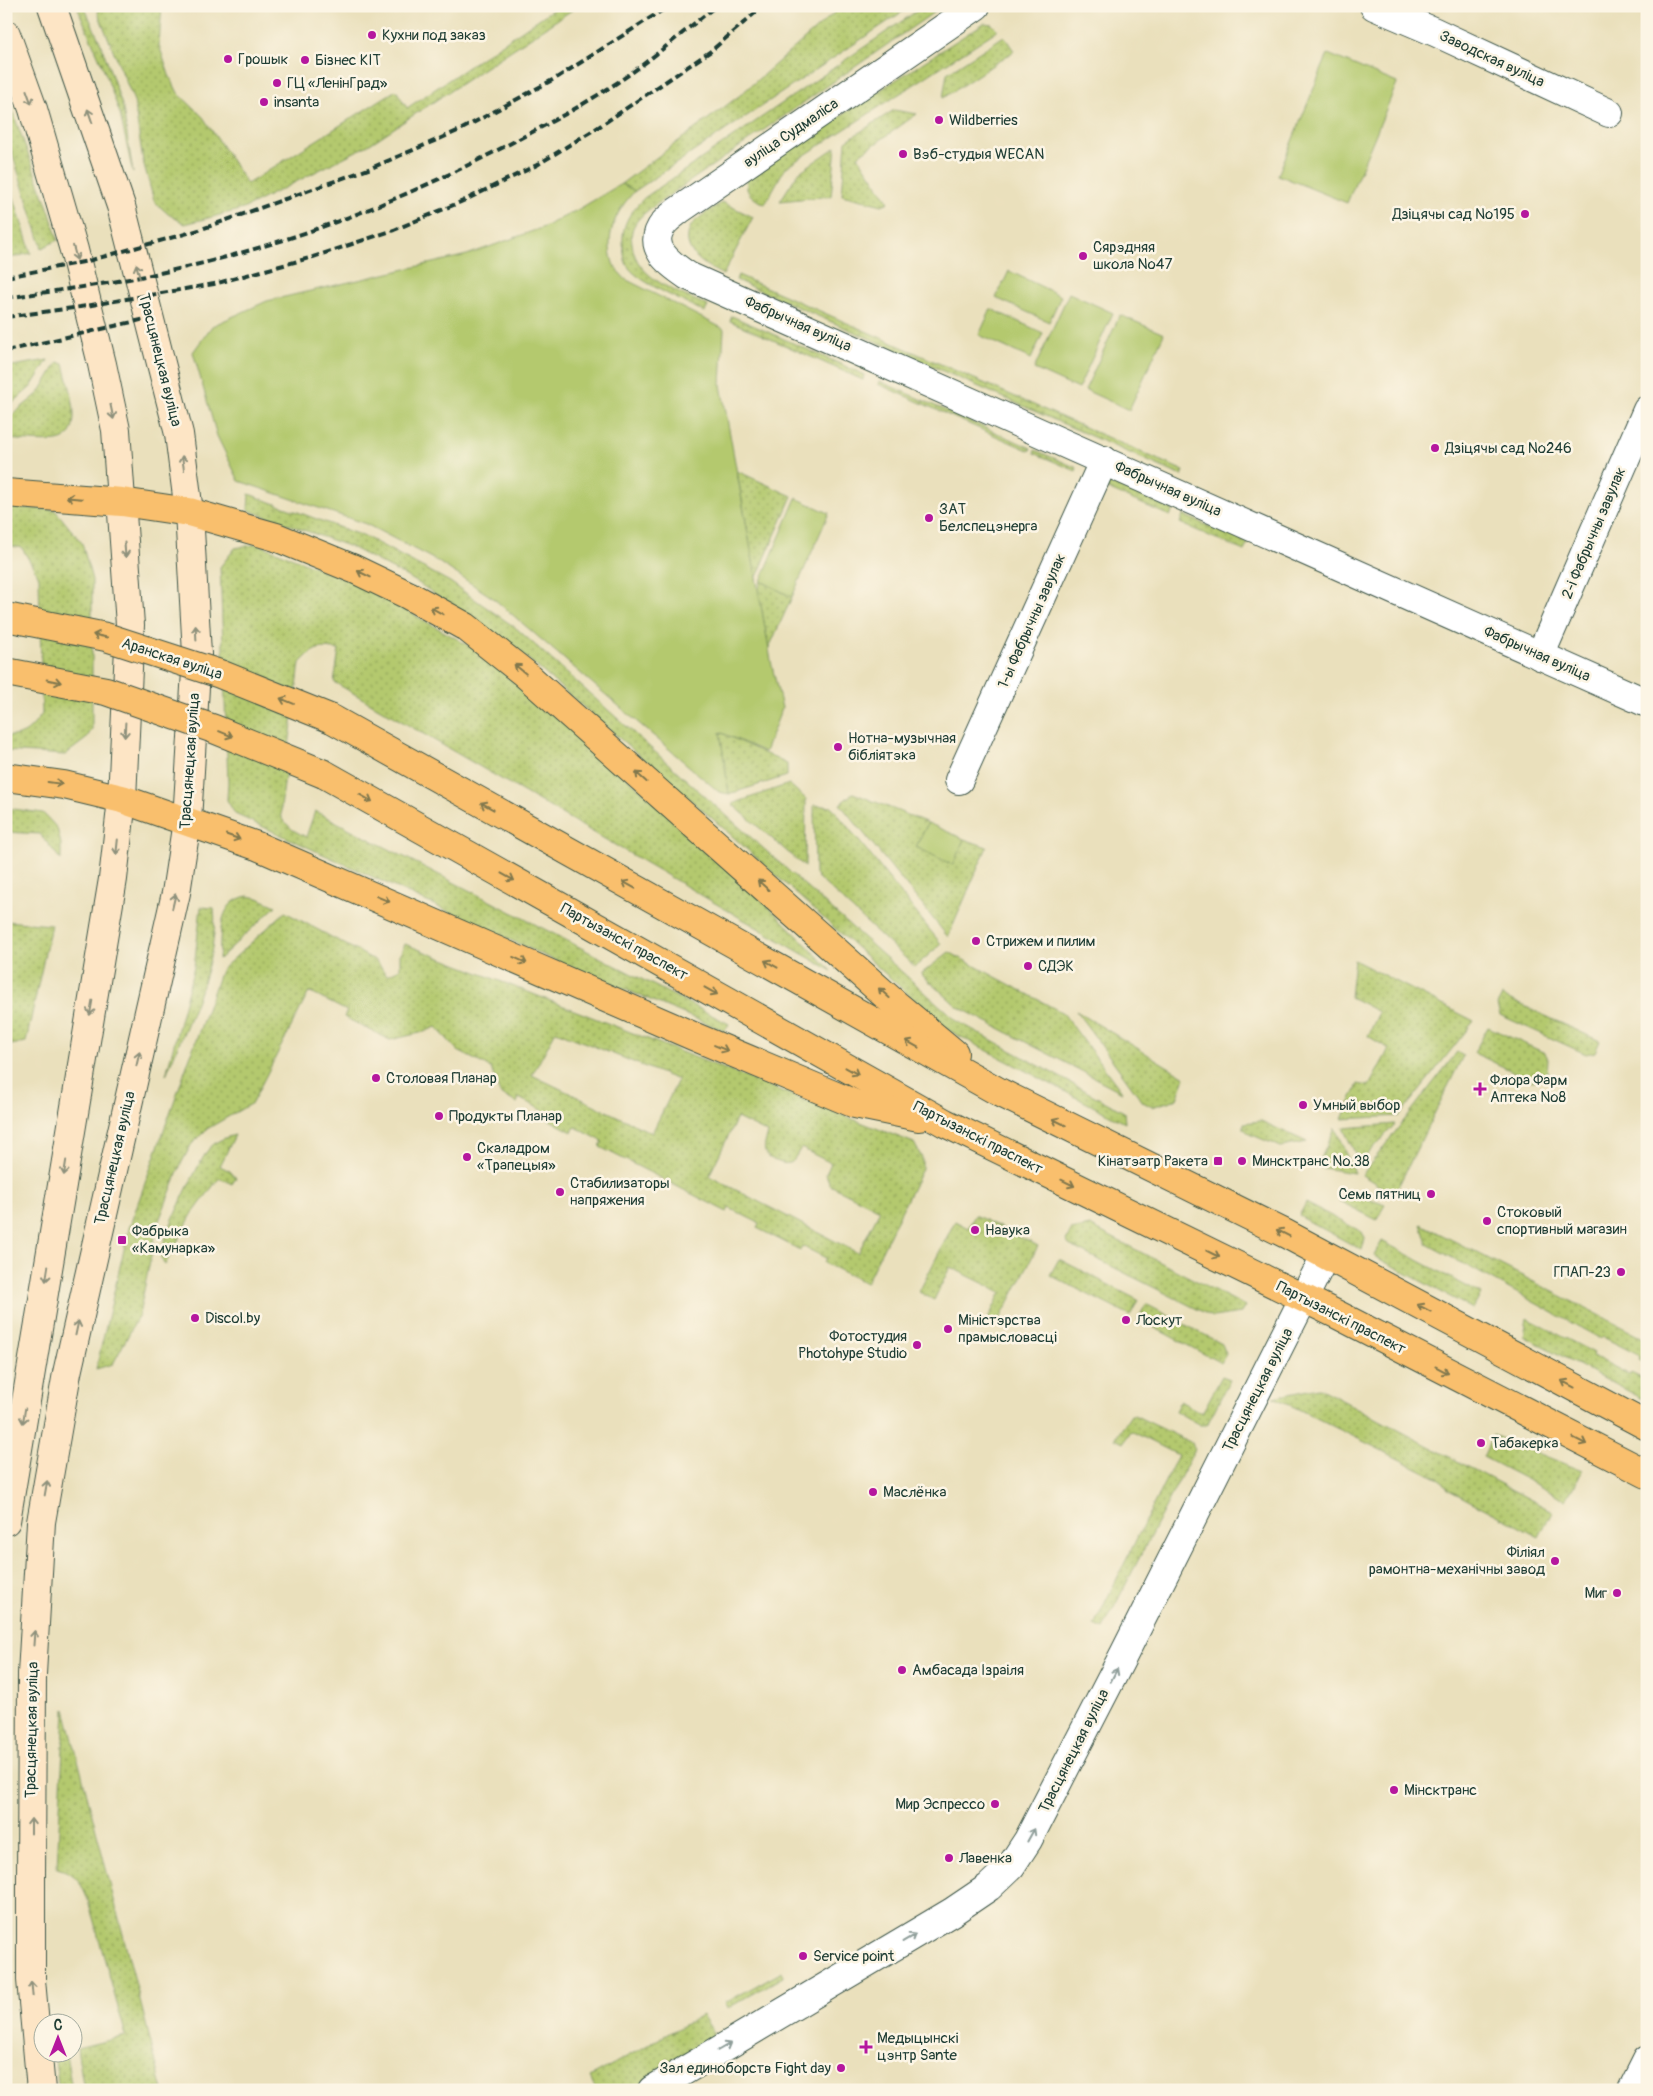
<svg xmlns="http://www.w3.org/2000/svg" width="1653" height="2096" font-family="Pangolin,sans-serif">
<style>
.grass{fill:url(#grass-dots);stroke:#6a8351;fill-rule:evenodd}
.park{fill:#b4c96e;stroke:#6a8351}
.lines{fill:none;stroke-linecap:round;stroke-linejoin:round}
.street-casing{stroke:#3d5548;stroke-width:30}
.secondary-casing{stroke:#3d5548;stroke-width:30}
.primary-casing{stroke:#3d5548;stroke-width:30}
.street{stroke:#fff;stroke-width:28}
.secondary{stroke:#fde5c5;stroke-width:28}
.primary{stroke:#f9bf6d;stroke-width:28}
.rail{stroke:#1f3d34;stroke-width:4;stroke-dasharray:8 4;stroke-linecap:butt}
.primary-bridge-casing{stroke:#3d5548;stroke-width:30;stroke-linecap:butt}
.primary-bridge{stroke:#f9bf6d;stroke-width:28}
.oneway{stroke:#8e917c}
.oneway2{stroke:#81784e}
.oneway3{stroke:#8f9e9a}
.poi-dot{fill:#b5179e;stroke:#fcf5e5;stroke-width:2}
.labels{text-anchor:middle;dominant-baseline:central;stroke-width:5;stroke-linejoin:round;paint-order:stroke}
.poi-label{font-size:15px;fill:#1f3d34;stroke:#fcf5e5;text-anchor:start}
.street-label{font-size:15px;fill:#1f3d34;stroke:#fcf5e5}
</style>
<defs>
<pattern id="grass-dots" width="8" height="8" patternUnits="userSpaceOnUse" patternTransform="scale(1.25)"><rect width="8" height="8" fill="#b4c96e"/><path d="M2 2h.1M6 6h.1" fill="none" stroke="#92a45b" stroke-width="1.8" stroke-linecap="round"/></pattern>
</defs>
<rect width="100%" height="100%" fill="#fcf5e5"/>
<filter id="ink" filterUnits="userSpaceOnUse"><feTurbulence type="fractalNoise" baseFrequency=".02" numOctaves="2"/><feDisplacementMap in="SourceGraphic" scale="10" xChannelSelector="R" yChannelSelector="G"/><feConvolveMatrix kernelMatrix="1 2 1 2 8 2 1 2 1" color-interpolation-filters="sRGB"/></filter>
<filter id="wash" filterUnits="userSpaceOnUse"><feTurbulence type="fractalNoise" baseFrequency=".0096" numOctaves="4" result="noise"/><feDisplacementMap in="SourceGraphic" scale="20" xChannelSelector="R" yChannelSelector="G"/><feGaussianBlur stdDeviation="1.12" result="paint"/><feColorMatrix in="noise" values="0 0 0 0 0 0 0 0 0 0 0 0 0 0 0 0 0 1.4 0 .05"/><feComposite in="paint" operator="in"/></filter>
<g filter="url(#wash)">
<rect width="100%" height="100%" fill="#eae0bc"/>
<g class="grass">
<polygon points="81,6 84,6 101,44 123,108 133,173 120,114 103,67 78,9"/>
<polygon points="100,6 162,6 159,45 169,75 178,93 203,117 247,184 396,90 407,108 558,6 578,6 370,144 243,209 185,224 168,214 154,201 143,161 134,101 98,13"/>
<polygon points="842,6 911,6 635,191 621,184 739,96"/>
<path d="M924,6H943L654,206C647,211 639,217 635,224C631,230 631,237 632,243C635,280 680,292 708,306L705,312C687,303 640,283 629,268C623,260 624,251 623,242C622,223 631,211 644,198Z"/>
<path d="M984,23L992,24L998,30L785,168L765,204C751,198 742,191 749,175Z"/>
<polygon points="1004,36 1014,51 943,98 947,73"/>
<polygon points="6,94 50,213 58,240 42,248 6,133"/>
<polygon points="894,110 917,114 858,156 889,202 882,205 842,195 846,141"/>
<polygon points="836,147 831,196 780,201 798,173"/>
<polygon points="6,172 31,253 6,259"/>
<path d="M722,202L753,217L723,275C706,266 678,251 691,226C695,219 714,208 722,202Z"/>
<polygon points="738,275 1184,471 1182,476 736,280"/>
<polygon points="732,316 865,375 863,380 730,321"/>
<polygon points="48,360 31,387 6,409 6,367"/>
<path d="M58,362L64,364C68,383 88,436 57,441C42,443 22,440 6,439V420L39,393Z"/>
<polygon points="879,381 1031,448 1030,451 878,384"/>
<polygon points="1035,450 1077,468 1076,471 1034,453"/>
<polygon points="737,471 792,496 756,579"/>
<polygon points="1106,480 1173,510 1170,516 1103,487"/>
<polygon points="249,494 368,538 450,582 516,628 957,1021 1124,1112 1125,1123 948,1030 721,826 528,659 417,582 351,547 248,510"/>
<path d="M6,507L55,510L82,543L92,580V729L86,739L65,755L6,751V736C26,737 31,728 42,714L39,577L22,548L6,545Z"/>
<polygon points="1183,515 1248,543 1244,551 1180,523"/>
<path d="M258,544L361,585L475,649L717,854L832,971L334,682L339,650C318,646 314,648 300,663L281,807L282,819L293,830L306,837L315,811L729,1024L725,1031L552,959L235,814L227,800L228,782L220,567L235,548Z"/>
<polygon points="761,581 792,597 769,648 758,591"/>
<polygon points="720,732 787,764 787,776 729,794"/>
<polygon points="789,784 806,799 805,867 732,804"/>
<polygon points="853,793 928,823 916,847 952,864 964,839 987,847 948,937 840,804"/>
<polygon points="814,805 832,807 941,944 915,967 815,875"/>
<polygon points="6,808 43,813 57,828 61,844 61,860 40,834 6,832"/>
<path d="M248,896L258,898L276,906L219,959C221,935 217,901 248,896Z"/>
<path d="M201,907L214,908C220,961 185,1026 166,1075L194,967Z"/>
<path d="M285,912L376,961L387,975L400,969V954L405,944L914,1143L922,1158V1169L866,1283L824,1263L826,1258L802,1246L800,1250L757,1228L759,1223L729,1208L727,1212L600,1147L602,1141L575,1127L572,1132L548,1119L550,1114L519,1098L517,1103L500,1094L491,1068L458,1051L436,1027L424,1032L390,1040L344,1017L347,1011L309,992L252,1103L207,1129L191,1145L181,1164L157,1226L139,1315L113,1364L96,1369L129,1228L221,970ZM556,1031L678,1080L652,1133L532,1075ZM737,1118L768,1133C767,1138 763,1146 765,1152C767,1157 770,1158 774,1160C791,1168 792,1162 801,1148L831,1163L826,1174L830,1185L880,1210L858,1253L709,1176Z"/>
<polygon points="6,921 51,925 26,1042 6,1046"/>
<polygon points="949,952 1063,1013 1122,1092 958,1007 921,974"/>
<polygon points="1354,960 1474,1021 1399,1116 1342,1119 1358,1084 1369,1086 1389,1049 1368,1036 1379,1012 1350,997"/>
<polygon points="1502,996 1600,1041 1595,1052 1586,1054 1500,1015 1497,1005"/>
<polygon points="1076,1011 1185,1077 1177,1099 1152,1107 1143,1102"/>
<polygon points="1488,1027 1545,1053 1548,1058 1547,1073 1541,1078 1533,1081 1474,1053"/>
<polygon points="1457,1052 1463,1056 1394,1195 1362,1175"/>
<polygon points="1261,1121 1307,1142 1281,1147 1250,1134 1244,1129 1244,1123"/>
<polygon points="1395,1124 1360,1163 1343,1128"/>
<polygon points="1335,1128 1354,1173 1317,1167"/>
<path d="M235,1135L220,1166L230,1171L236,1178L232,1184L220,1178L216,1182L191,1216L165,1265C164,1262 162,1260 161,1258C159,1243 198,1163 208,1150C215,1141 224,1138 235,1135Z"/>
<polygon points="1352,1194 1386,1205 1377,1220 1339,1201 1342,1195"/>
<polygon points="1306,1203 1362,1232 1365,1238 1362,1250 1299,1216"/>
<polygon points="975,1215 1038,1246 997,1325 987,1321 1001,1292 950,1267 934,1300 919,1292 955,1221 968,1228"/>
<polygon points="1421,1224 1647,1340 1647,1363 1639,1359 1640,1356 1603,1337 1601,1339 1592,1334 1427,1244"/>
<polygon points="1090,1226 1245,1306 1241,1313 1213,1317 1069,1245 1066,1241 1071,1230"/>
<polygon points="1382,1241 1481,1294 1473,1309 1374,1256"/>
<polygon points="1059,1259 1138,1300 1130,1316 1050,1275"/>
<polygon points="1146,1304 1222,1344 1226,1354 1221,1363 1138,1319"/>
<polygon points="1527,1318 1594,1353 1593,1356 1630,1375 1631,1373 1647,1381 1647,1401 1524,1336"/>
<polygon points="1222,1376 1230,1379 1207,1425 1200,1425 1175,1411 1180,1401 1202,1413"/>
<polygon points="1319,1388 1552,1511 1539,1537 1447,1489 1441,1480 1274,1397"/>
<polygon points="1131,1415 1134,1415 1192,1443 1195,1449 1103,1629 1094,1625 1178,1455 1131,1431 1123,1443 1115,1439"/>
<polygon points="1493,1435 1582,1471 1566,1500 1483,1457"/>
<path d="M65,1709L163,2090H84L77,2048L126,2036L88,1900C80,1882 78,1874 57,1868Z"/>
<polygon points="782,1971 783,1977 728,2008 725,2003"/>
<polygon points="702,2015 721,2043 638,2090 596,2090 590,2077"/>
<polygon points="54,2054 66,2054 72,2090 59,2090"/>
</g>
<g class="park">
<polygon points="1328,54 1397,83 1347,203 1278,175"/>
<path d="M621,184L635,191C616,210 604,236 613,263C615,269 621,274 625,279L724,329L721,385L772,666L782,708L765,752L720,732L729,794L719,792L493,598L437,561L366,524L239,481L217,436L193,352L212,326L267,301L467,255L544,227L579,209Z"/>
<polygon points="1009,271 1061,296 1049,322 996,298"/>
<polygon points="1069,293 1113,313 1078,389 1034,369"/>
<polygon points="991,309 1043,333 1031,359 979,335"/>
<polygon points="1120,315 1164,334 1129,410 1085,390"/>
<polygon points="796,498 829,513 792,597 761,581"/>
<polygon points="928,823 964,839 953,865 916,847"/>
</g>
</g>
<g filter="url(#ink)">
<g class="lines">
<defs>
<g id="street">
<path d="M976,6L679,210C674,214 668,218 664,223C645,247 670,264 688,276L1647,703"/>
<polyline points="1374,6 1435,32 1609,113"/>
<polyline points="1540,656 1647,410"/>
<polyline points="959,780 1104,460"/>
<polyline points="652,2090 952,1912 989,1887 1011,1866 1028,1840 1124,1654 1325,1256"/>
<polyline points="1632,2090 1647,2060"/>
</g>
<g id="secondary">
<polyline points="6,34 33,109 74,250 102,364 116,430 130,625 122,799 113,879 6,1521"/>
<polyline points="41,2090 31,1980 31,1882 32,1674 41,1522 67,1373 176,893 187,821 197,654 189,512 179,434 121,206 52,6"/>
</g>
<g id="primary">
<polyline points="6,493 122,502 189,512 276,537 354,569 408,595 466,627 524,673 893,1002 954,1053"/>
<polyline points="332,719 1001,1093 1286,1234 1647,1426"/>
<polyline points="324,774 945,1123 1338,1315 1647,1474"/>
<polyline points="6,777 64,785 122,799 257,846 693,1036 855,1104 919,1117"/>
</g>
</defs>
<use href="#street" class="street-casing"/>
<use href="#secondary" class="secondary-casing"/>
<use href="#primary" class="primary-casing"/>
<use href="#street" class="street"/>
<use href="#secondary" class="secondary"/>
<use href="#primary" class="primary"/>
<g class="rail">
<polyline points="6,277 88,261 199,230 371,168 460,130 558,77 669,6"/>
<path d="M6,298C44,292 81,288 118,281C257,257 392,207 515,141C554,121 594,99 630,74C659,53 687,29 716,6"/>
<polyline points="6,317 80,307 214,284 313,257 394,230 463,201 537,165 600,126 711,51 763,6"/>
<polyline points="6,351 154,317"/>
</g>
<defs>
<g id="primary-bridge">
<polyline points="6,617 106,637 220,674 332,719"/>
<polyline points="6,672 106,691 214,729 324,774"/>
</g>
</defs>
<use href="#primary-bridge" class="primary-bridge-casing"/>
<use href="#primary-bridge" class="primary-bridge"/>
</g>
<defs><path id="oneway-shaft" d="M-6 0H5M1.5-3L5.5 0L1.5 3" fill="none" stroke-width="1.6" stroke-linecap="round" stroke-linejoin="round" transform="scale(1.25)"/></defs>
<g class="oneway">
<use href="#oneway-shaft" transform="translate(29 97) rotate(70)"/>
<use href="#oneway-shaft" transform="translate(90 116) rotate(-109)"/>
<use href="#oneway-shaft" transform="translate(75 253) rotate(75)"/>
<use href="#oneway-shaft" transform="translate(138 271) rotate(-104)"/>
<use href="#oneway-shaft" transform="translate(112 412) rotate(78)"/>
<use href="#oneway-shaft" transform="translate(183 463) rotate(-98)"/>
<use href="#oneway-shaft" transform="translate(125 550) rotate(86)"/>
<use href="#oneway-shaft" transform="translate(196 633) rotate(-93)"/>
<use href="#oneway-shaft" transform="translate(125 730) rotate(93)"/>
<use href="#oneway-shaft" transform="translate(117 847) rotate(96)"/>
<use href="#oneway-shaft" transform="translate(174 901) rotate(-77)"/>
<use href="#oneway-shaft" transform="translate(91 1008) rotate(100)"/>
<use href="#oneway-shaft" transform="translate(138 1059) rotate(-77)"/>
<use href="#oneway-shaft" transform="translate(65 1168) rotate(99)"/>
<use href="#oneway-shaft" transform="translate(47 1274) rotate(99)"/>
<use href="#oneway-shaft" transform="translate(77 1328) rotate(-78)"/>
<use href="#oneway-shaft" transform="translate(24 1416) rotate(99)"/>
<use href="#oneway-shaft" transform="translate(46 1488) rotate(-80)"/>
<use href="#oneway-shaft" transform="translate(34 1638) rotate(-86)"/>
<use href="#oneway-shaft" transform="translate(31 1826) rotate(-90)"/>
<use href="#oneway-shaft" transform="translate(32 1989) rotate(-95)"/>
</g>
<g class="oneway2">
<use href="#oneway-shaft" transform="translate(74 498) rotate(-175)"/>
<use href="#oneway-shaft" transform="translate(364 574) rotate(-154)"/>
<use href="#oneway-shaft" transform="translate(437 611) rotate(-151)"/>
<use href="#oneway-shaft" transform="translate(100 636) rotate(-168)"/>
<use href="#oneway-shaft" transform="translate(520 669) rotate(-141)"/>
<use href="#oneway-shaft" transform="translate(54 681) rotate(11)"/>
<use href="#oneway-shaft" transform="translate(287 701) rotate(-158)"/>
<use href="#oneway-shaft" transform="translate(226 734) rotate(22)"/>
<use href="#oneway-shaft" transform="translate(641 777) rotate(-138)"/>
<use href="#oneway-shaft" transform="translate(55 783) rotate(8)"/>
<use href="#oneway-shaft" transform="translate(366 798) rotate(29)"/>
<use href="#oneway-shaft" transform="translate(487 806) rotate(-151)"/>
<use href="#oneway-shaft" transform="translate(233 837) rotate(19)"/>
<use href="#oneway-shaft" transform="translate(508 877) rotate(29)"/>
<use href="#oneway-shaft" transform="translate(629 885) rotate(-151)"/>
<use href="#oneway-shaft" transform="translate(763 885) rotate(-138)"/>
<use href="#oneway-shaft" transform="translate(383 899) rotate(23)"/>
<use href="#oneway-shaft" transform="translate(520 960) rotate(24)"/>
<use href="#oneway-shaft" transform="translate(771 964) rotate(-151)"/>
<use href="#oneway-shaft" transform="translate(711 991) rotate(29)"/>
<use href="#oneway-shaft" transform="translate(884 993) rotate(-138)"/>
<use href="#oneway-shaft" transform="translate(912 1044) rotate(-151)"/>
<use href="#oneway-shaft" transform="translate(721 1048) rotate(23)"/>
<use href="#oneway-shaft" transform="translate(852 1071) rotate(29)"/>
<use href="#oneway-shaft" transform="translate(1059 1122) rotate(-154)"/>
<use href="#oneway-shaft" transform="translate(1068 1183) rotate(26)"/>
<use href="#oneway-shaft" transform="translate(1283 1233) rotate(-153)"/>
<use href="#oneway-shaft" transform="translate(1213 1254) rotate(26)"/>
<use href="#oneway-shaft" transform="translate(1424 1308) rotate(-152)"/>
<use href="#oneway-shaft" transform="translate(1442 1370) rotate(28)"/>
<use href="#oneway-shaft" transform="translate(1568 1384) rotate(-152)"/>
<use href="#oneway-shaft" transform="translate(1580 1441) rotate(27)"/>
</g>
<g class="oneway3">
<use href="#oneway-shaft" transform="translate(1114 1675) rotate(-63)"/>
<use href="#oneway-shaft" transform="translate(1031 1835) rotate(-61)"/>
<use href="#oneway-shaft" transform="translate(909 1938) rotate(-31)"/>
<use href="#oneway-shaft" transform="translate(724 2047) rotate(-30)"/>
</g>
</g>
<g class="poi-dot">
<circle cx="372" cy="35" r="5"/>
<circle cx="228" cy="59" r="5"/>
<circle cx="305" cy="60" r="5"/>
<circle cx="277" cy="83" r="5"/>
<circle cx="264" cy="102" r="5"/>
<circle cx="939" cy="120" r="5"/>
<circle cx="903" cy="154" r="5"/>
<circle cx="1525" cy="214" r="5"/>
<circle cx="1083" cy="256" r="5"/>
<circle cx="1435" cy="448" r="5"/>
<circle cx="929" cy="518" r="5"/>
<circle cx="838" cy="747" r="5"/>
<circle cx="976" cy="941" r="5"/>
<circle cx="1028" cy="966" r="5"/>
<circle cx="376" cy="1078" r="5"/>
<path d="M1477.5 1081.5h5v5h5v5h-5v5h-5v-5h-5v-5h5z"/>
<circle cx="1303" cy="1105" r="5"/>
<circle cx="439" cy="1116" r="5"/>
<circle cx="467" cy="1157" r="5"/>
<rect x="1213" y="1156" width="10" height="10" rx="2.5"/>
<circle cx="1242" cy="1161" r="5"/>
<circle cx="560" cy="1192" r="5"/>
<circle cx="1431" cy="1194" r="5"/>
<circle cx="1487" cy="1221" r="5"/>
<circle cx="975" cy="1230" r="5"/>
<rect x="117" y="1235" width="10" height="10" rx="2.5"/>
<circle cx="1621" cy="1272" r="5"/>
<circle cx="195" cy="1318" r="5"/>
<circle cx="1126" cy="1320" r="5"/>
<circle cx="948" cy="1329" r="5"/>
<circle cx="917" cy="1345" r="5"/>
<circle cx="1481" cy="1443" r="5"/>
<circle cx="873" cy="1492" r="5"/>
<circle cx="1555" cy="1561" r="5"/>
<circle cx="1617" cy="1593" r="5"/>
<circle cx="902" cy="1670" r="5"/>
<circle cx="1394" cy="1790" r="5"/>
<circle cx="995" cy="1804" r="5"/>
<circle cx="949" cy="1858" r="5"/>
<circle cx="803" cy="1956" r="5"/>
<path d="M863.5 2039.5h5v5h5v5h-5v5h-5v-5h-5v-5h5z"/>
<circle cx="841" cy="2068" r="5"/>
</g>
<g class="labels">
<g class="poi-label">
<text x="382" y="35">Кухни под заказ</text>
<text x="238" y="59">Грошык</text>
<text x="315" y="60">Бізнес КІТ</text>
<text x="287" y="83">ГЦ «ЛенінГрад»</text>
<text x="274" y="102">insanta</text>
<text x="949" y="120">Wildberries</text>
<text x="913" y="154">Вэб-студыя WECAN</text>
<text x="1515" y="214" text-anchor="end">Дзіцячы сад №195</text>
<text x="1093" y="247">Сярэдняя<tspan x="1093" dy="17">школа №47</tspan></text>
<text x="1445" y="448">Дзіцячы сад №246</text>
<text x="939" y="509">ЗАТ<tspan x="939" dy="17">Белспецэнерга</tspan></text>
<text x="848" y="738">Нотна-музычная<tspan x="848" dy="17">бібліятэка</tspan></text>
<text x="986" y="941">Стрижем и пилим</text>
<text x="1038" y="966">СДЭК</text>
<text x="386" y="1078">Столовая Планар</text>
<text x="1490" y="1080">Флора Фарм<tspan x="1490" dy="17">Аптека №8</tspan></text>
<text x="1313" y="1105">Умный выбор</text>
<text x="449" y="1116">Продукты Планар</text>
<text x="477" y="1148">Скаладром<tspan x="477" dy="17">«Трапецыя»</tspan></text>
<text x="1208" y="1161" text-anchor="end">Кінатэатр Ракета</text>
<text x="1252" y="1161">Минсктранс No.38</text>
<text x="570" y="1183">Стабилизаторы<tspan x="570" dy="17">напряжения</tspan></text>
<text x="1421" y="1194" text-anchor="end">Семь пятниц</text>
<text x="1497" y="1212">Стоковый<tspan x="1497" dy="17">спортивный магазин</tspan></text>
<text x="985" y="1230">Навука</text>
<text x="132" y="1231">Фабрыка<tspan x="132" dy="17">«Камунарка»</tspan></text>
<text x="1611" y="1272" text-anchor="end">ГПАП-23</text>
<text x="205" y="1318">Discol.by</text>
<text x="958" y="1320">Міністэрства<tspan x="958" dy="17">прамысловасці</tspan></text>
<text x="1136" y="1320">Лоскут</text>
<text x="907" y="1336" text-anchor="end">Фотостудия<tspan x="907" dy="17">Photohype Studio</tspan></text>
<text x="1491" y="1443">Табакерка</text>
<text x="883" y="1492">Маслёнка</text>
<text x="1545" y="1552" text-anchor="end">Філіял<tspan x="1545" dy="17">рамонтна-механічны завод</tspan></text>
<text x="1607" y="1593" text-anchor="end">Миг</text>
<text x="912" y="1670">Амбасада Ізраіля</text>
<text x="1404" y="1790">Мінсктранс</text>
<text x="985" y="1804" text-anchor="end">Мир Эспрессо</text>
<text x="959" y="1858">Лавенка</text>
<text x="813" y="1956">Service point</text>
<text x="877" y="2038">Медыцынскі<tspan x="877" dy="17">цэнтр Sante</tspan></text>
<text x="831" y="2068" text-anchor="end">Зал единоборств Fight day</text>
</g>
<g class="street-label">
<text transform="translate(1492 59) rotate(25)">Заводская вуліца</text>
<text transform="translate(791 133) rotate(-34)">вуліца Судмаліса</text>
<text transform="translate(798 324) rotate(24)">Фабрычная вуліца</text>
<text transform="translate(160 360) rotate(76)">Трасцянецкая вуліца</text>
<text transform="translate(1168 489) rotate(24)">Фабрычная вуліца</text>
<text transform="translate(1594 533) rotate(-67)">2-і Фабрычны завулак</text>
<text transform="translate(1032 621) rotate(-66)">1-ы Фабрычны завулак</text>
<text transform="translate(1537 654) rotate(24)">Фабрычная вуліца</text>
<text transform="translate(172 659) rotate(18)">Аранская вуліца</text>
<text transform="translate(190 761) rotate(-86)">Трасцянецкая вуліца</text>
<text transform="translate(624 942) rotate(29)">Партызанскі праспект</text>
<text transform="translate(978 1138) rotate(27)">Партызанскі праспект</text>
<text transform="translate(115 1158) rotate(-77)">Трасцянецкая вуліца</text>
<text transform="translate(1341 1318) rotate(27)">Партызанскі праспект</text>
<text transform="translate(1258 1390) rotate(-63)">Трасцянецкая вуліца</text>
<text transform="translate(32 1730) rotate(-89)">Трасцянецкая вуліца</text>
<text transform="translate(1074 1751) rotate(-63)">Трасцянецкая вуліца</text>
</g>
</g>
<rect width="1653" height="2096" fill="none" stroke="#fcf5e5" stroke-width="25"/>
<g transform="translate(58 2038)"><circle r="24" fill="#fcf5e5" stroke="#a4ab9e"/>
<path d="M0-4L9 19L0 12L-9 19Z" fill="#b5179e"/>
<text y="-8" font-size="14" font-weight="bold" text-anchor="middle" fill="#1f3d34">С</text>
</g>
</svg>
